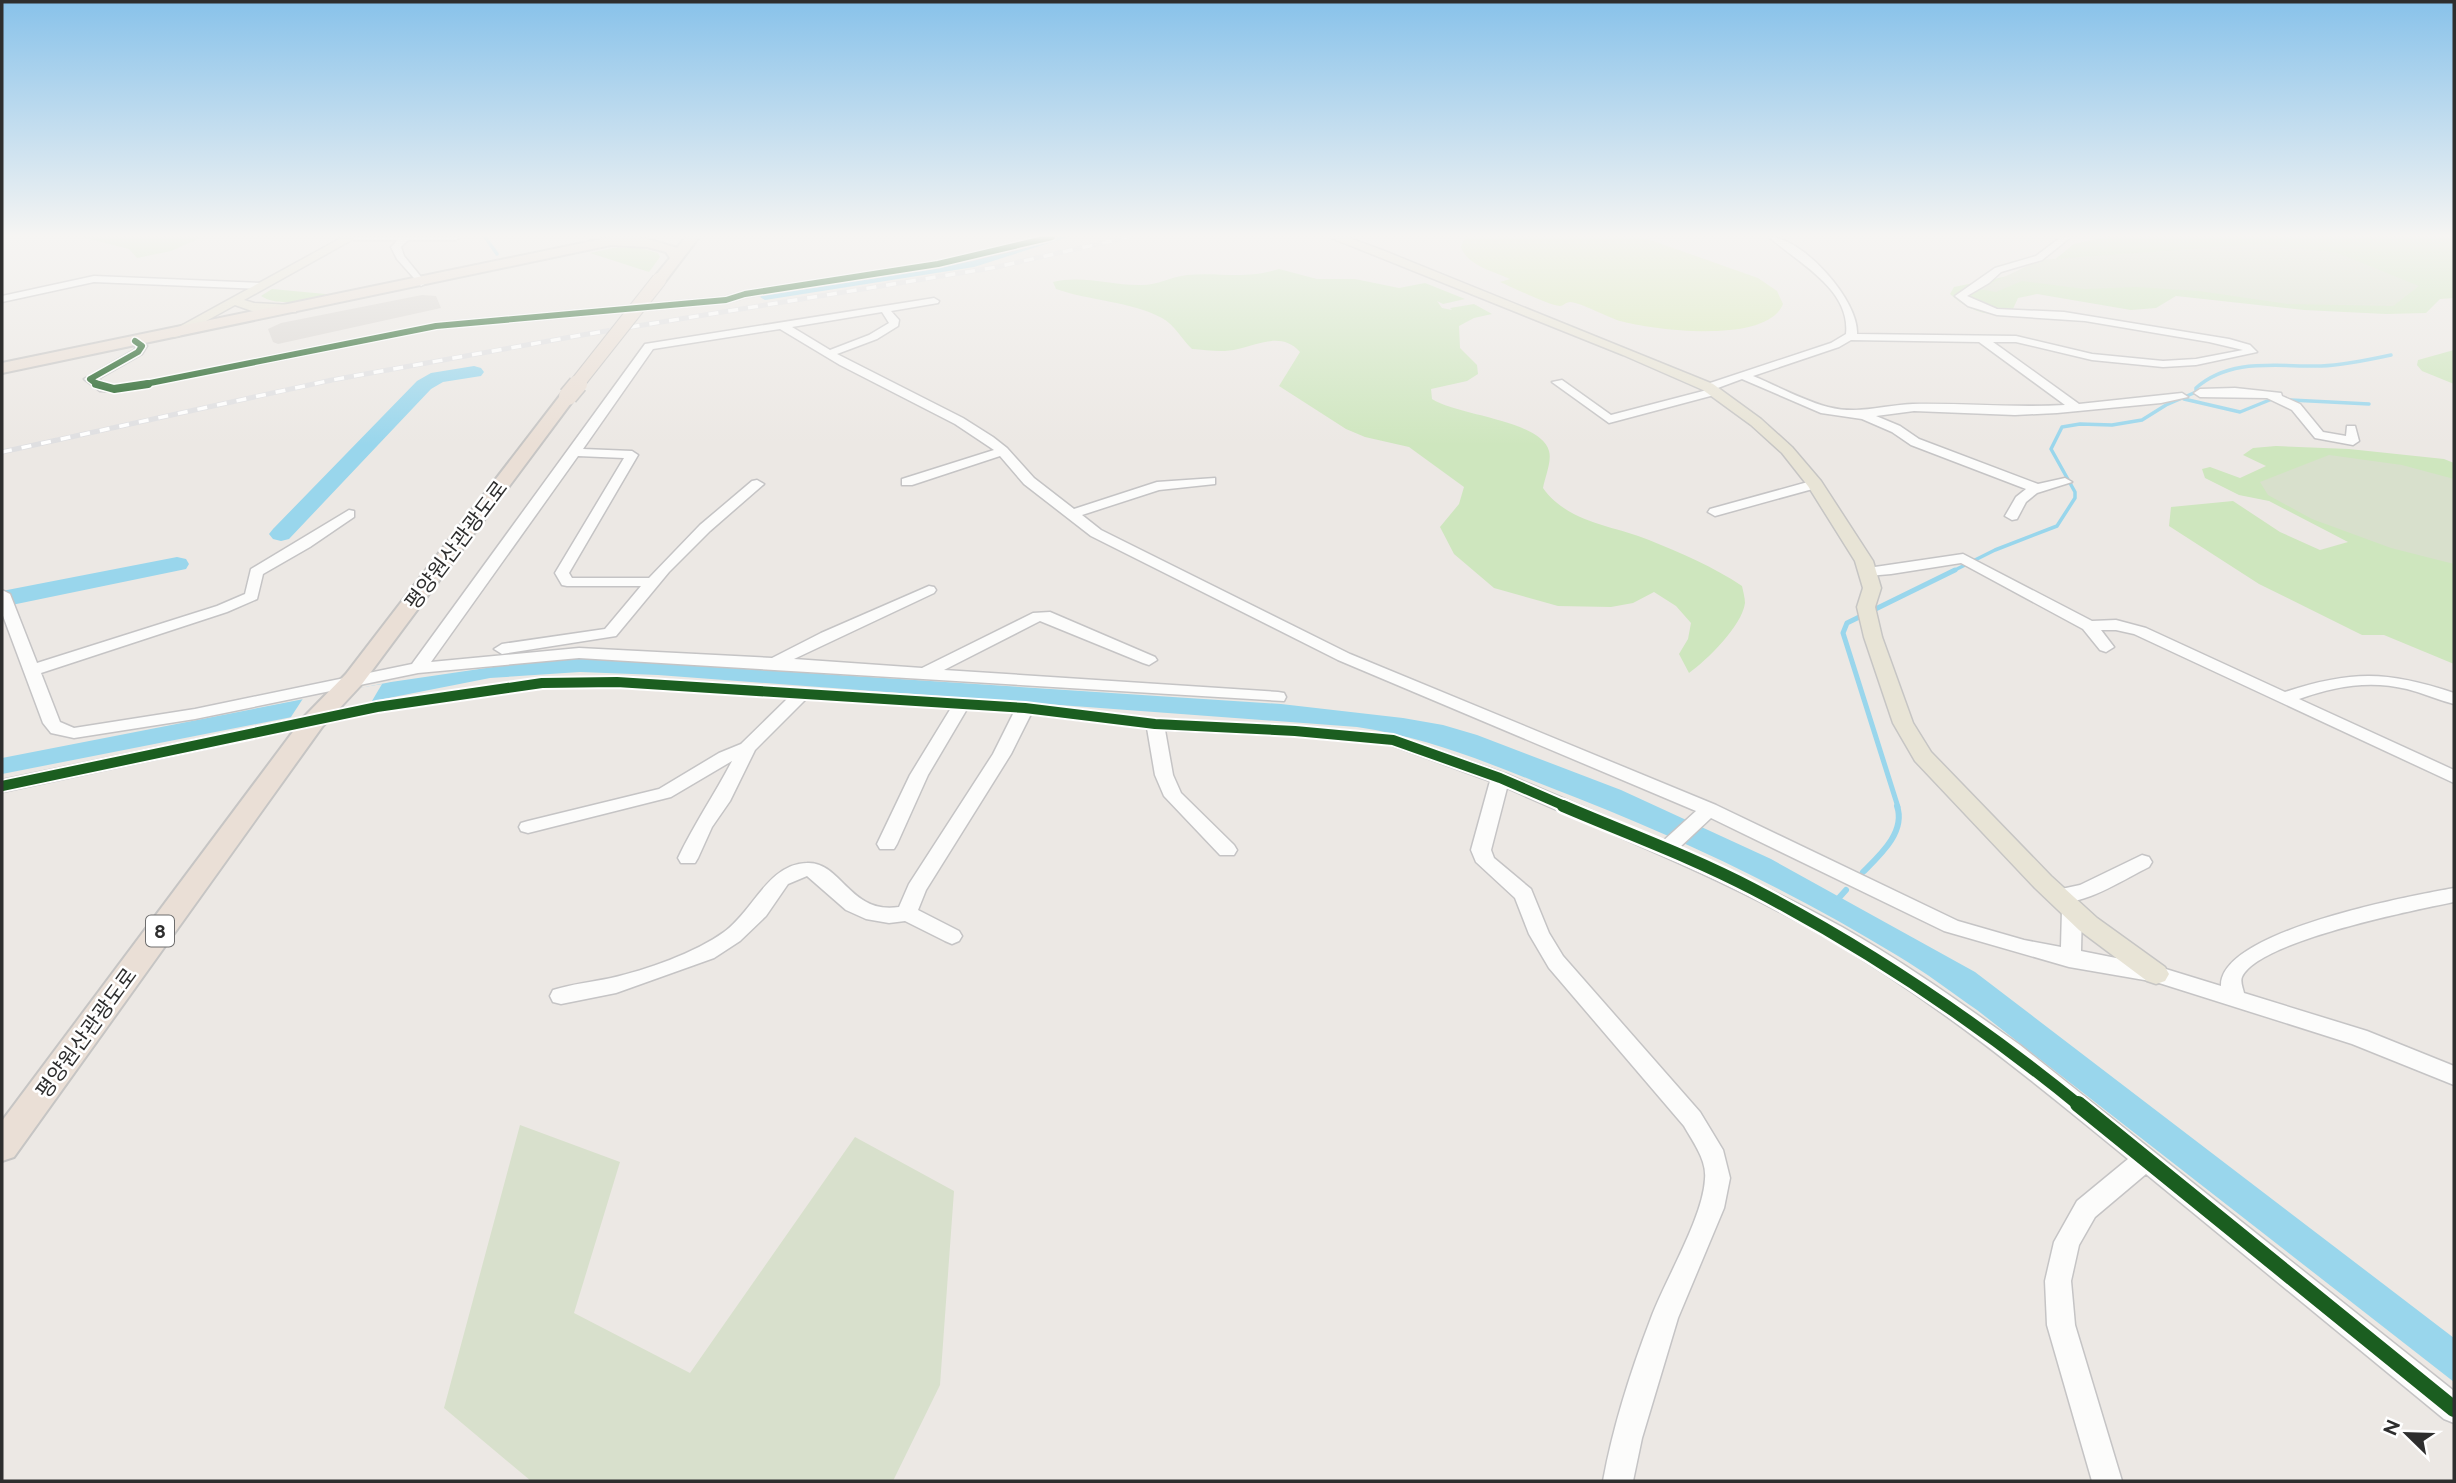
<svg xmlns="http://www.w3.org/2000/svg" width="2456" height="1483" font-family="Raleway,'Noto Sans KR',sans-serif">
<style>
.green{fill:#cee6be}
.cemetery{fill:#d8e0cc}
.pitch{fill:#d9eabb}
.plaza{fill:#dad6d2}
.water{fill:#99d6ec}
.pier{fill:#ece8e4}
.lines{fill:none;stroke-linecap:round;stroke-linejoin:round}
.stream-far2{stroke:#99d6ec;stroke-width:3.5}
.stream-far1{stroke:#99d6ec;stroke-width:5}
.stream{stroke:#99d6ec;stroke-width:6}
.canal{fill:#99d6ec;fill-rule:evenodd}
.river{fill:#99d6ec;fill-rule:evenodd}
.minor-casing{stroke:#c5c4c5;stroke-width:3}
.major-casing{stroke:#c6c5c4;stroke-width:3}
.highway-casing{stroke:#c6c5c4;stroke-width:4}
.minor{fill:#fcfcfb;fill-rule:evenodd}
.major{fill:#e8e4d6;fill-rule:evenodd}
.highway{fill:#eadfd6;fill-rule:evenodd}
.rail-casing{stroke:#dfdfe1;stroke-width:5}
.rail{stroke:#fff;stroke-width:3.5;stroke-dasharray:10;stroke-linecap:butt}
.highway-bridge-far1-casing{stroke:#c6c5c4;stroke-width:16;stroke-linecap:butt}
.highway-bridge-casing{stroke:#c6c5c4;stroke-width:21;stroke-linecap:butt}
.highway-bridge-far1{stroke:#eadfd6;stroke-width:14}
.highway-bridge{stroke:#eadfd6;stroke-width:18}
.cycleway-far4-casing{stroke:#fff;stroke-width:9}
.cycleway-far3-casing{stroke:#fff;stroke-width:11}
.cycleway-far2-casing{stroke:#fff;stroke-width:14}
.cycleway-far1-casing{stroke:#fff;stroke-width:17}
.cycleway-casing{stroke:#fff;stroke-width:20}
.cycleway-far4{stroke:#1b5e20;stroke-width:6}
.cycleway-far3{stroke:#1b5e20;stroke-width:8}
.cycleway-far2{stroke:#1b5e20;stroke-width:10}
.cycleway-far1{stroke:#1b5e20;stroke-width:12}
.cycleway{stroke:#1b5e20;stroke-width:16}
.labels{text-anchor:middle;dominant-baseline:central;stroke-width:5;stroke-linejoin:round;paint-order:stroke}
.shield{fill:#fff;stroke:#6d6d6d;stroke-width:2}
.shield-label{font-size:19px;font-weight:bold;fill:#2e2e2e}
.street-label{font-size:21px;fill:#2e2e2e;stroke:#fff}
</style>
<rect width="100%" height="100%" fill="#ece8e4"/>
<g class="green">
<polygon points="82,237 202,237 171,251 137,258 129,249"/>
<path d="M2105,237H2454V298L2440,299L2426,313L2386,314L2304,310L2176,296L2156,308L2131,310L2037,294L2018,298L2012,311C1990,320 1966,309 1950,294L1954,287L2043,269L2074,244Z"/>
<polygon points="636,247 658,253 660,257 649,272 590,253 613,248"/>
<path d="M1279,269L1317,279H1355L1399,288L1425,283L1465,299L1443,304L1437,301L1442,308L1452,310L1450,308L1474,304L1492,314L1474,318L1459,326L1460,348L1477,365L1478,374L1467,381L1431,389L1432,399C1459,416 1541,420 1549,451C1552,461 1545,477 1543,488C1568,523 1612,525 1649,540C1681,553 1714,567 1742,586C1743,591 1745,598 1745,603C1742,626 1707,660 1689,673L1679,654L1688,639L1691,623L1676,606L1654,592L1633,603L1611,607L1558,606L1494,588L1454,554L1440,527L1459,504L1464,487L1409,447L1365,437L1346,429L1279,386L1300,352C1282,332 1260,344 1238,349C1223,353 1207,350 1192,349C1182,340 1175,325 1162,318C1130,301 1090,301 1056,289L1053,282C1082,275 1110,285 1139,285C1156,286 1170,277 1187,275C1221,272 1244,280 1279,269Z"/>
<path d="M272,289L336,295C314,298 281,309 261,296Z"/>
<polygon points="2454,350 2454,384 2422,371 2417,365 2418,360"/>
<polygon points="2276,446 2349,449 2444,459 2454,463 2454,664 2384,635 2362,635 2259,584 2169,526 2171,507 2233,501 2280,532 2320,550 2348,542 2269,501 2239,495 2205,478 2202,469 2210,467 2240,478 2266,466 2243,455 2253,448"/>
</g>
<g class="cemetery">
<polygon points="2258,244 2335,252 2419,286 2393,306 2288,304 2199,291 2137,287 2085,289 2022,281 1996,292 1979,289 2040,260"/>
<polygon points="2329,455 2402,465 2454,479 2454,564 2391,548 2312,519 2268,495 2260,482"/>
<polygon points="520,1125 620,1162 574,1313 690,1373 855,1137 954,1191 940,1385 893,1481 531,1481 444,1408"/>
</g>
<path class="pitch" d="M1465,237H1642L1758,278L1777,291L1783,304C1767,345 1653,330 1620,321C1607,317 1582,303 1570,302C1566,302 1563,306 1560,306C1550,306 1512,287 1500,282L1510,279C1493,271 1468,266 1461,247Z"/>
<polygon class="plaza" points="422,295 436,296 441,308 278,344 273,342 268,329 281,323"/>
<path class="water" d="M562,657L1281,704L1403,718L1443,725L1477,735L1621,790L1771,859L1975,972L2454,1338V1382L1977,1010C1951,992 1925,972 1898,956C1788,889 1670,833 1549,787C1483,761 1429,738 1357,727L658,675L580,672L490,678L2,774V758L391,682Z"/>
<polygon class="pier" points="382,684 369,706 289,720 304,697"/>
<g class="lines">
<g class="stream-far2">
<polyline points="485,237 497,254"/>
<polyline points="2184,399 2240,412 2272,399 2369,404"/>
<path d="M1951,572L1995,550L2057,526L2075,498V492L2051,449L2062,427L2080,424L2112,425L2142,420L2166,405L2196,392V388C2231,357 2278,367 2321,366C2345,365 2368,360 2391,355"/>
</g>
<polyline class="stream-far1" points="1898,807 1843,633 1847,623 1955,570"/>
<g class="stream">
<path d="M1863,872C1880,855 1906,832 1897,806"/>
<polyline points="1837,900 1846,890"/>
</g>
<polygon class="canal" points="1053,237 1068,237 974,267 765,300 760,297 765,294 973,261"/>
<g class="river">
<polygon points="474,366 481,368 484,372 481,376 443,382 431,389 289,539 281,541 273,539 269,534 273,529 417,381 431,373"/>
<polygon points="177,557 186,559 189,564 186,569 2,607 2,591"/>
</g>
<defs>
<g id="minor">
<polygon points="350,237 460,237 456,240 408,240 401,247 404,256 426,283 421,286 397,259 391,247 398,240 354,240"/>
<polygon points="1041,237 1056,237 1018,249 938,267 746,297 726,303 436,329 119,392 100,391 84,379 134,350 136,347 130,341 135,338 147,346 142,354 98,379 109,386 131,384 436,323 725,297 745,291 938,261"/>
<path d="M1769,237C1802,237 1859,300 1857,334L2016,336L2092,354L2163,361L2196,359L2243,350L2209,342L2085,321L1997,315L1968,306L1955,296L1995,268L2036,256L2061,237H2071L2042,260L2001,272L1989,283L1967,296L1997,309L2064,312L2229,339L2250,345L2257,352L2196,365L2163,367L2092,360L2016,342H1993L2079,404L2182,393L2188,397L2161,403L2057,413L2015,415L1914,411L1876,416L1900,426L1919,439L2038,484L2065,478L2072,482L2037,493L2026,502L2017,519L2012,520L2005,516L2016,497L2026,489L1911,445L1892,432L1862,419L1821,413L1742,379L1715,389L1720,392L1718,394L1609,423L1552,382L1562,380L1611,415L1707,390L1702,387L1704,385L1831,343L1846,334C1851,289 1797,262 1769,237ZM1851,340L1979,342L2065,405C2014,408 1964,403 1913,404C1883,405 1859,415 1828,407C1803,400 1777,386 1753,376L1839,347Z"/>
<polygon points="94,276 262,283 267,286 262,289 94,282 2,302 2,296"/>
<path d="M934,298L939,301L938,303L891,311L899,320L898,326L877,339L837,354L963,418L993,437L1007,448L1034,478L1074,509L1157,482L1215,478V484L1159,490L1082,515L1101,530L1350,654L1716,805L1958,921L2024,940L2061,947L2062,909L2065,904L2072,902L2079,904L2082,909L2081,951L2156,966L2221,986C2219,931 2410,896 2454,888V902C2415,910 2258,941 2242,977C2240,982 2243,988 2244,993L2367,1031L2454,1066V1085L2352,1044L2156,982L2069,967L1944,931L1711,818L1679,848C1734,872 1789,898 1842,927C1904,962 1962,1004 2020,1045L2454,1391V1423L2444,1419L2146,1174L2095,1217L2079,1245L2071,1281L2075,1325L2122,1481H2092L2047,1325L2045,1281L2054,1242L2077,1201L2128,1159C2032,1080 1936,1002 1829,939C1726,879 1615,836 1507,788L1491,850L1494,858L1531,889L1549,933L1563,956L1700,1112L1723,1150L1730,1178L1724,1208L1678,1318L1642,1438L1633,1481H1603C1613,1426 1631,1370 1651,1318C1665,1280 1703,1218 1705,1179C1707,1160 1693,1142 1684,1126L1549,968L1529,934L1515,898L1476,862L1471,850L1490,781L1391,745L1295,736L1165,730L1173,775L1181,793L1234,845L1237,850L1234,855H1220L1164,796L1155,775L1147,728L1031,714L1011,754L926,890L918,910L959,931L962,936L959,941L952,944L945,941L905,921L889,923L866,919L846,910L807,876L788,884L766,916L740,941L714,958L616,993L561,1004L553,1002L550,996L553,990C572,984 592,982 611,978C646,970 695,953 724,932C754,910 768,864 807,863C841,861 850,915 899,907L909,884L993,754L1014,712L967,709L928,775L897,844L894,849H880L877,844L910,775L951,708L806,699L755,750L730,801L712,827L698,858L695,863H681L678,858C694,824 715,794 732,761L671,797L528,833L521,831L519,827L521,823L528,821L659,789L719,753L741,744L788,698L617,687L542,688L377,712L2,792V780L377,702L542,678L617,677L1025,703L1155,719L1295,726L1393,735L1506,774L1663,841L1696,811L1338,660L1091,536L1024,484L1000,456L912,485H902V479L994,450L955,424L840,365L780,329L653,349L583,449L632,451L638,455L569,573L572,578H649L700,525L752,481L757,480L764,484L710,531L669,572L616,636L502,654L494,649L502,644L605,629L641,586H567L562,585L555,573L624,458L578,456L431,662L579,648L772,658L821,633L929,586L934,587L936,590L934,593L794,659L922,668L1033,613L1050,612L1155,657L1157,660L1149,665L1143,663L1040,621L944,670L1278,692L1284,693L1286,697L1284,701L579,658L418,673L195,719L74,738L51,733L43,723L2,613V590L10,594L37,663L217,606L245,594L251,569L349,510L354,511V517L310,547L263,574L257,599L227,612L41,673L60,722L74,728L195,709L412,664L645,344ZM882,312L889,323L869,335L830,350L792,327Z"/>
<polygon points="2235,388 2281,393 2282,396 2300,404 2323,432 2346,436 2347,426 2355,426 2359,441 2353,445 2315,438 2292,410 2267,398 2200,397 2194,393 2200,389"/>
<polygon points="1815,480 1822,484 1820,487 1715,516 1708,512 1710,509"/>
<path d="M1963,554L2092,621L2116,620L2146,628L2285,692C2352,670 2388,671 2454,693V704C2438,700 2423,693 2407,689C2370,680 2335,686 2299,699L2454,770V783L2134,634L2116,630H2101L2114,647L2106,652L2100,650L2083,629L1961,563L1891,574L1868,576L1861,572L1868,568Z"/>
<path d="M2142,855L2149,857L2152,862L2149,867C2124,879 2080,909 2052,901L2049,896L2052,891L2080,885Z"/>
</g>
<g id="major">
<polygon points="343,237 357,237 244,300 254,303 292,305 296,306 296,312 252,311 235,305 179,336 174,337 168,333"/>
<polygon points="1329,237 1346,237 1382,250 1713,384 1761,419 1792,447 1821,481 1873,561 1881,588 1875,607 1882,637 1913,723 1931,752 2051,876 2097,918 2165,967 2169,974 2165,981 2156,984 2147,981 2079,930 2035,888 1915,761 1893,723 1864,637 1857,607 1863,588 1855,561 1808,486 1782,453 1751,425 1703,390 1623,355"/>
</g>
<g id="highway">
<polygon points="612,237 638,237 637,239 647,239 677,248 686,237 699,237 664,283 659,284 652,280 670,258 666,252 647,247 611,245 2,373 2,363"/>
<polygon points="568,391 574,393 576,396 574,399 362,684 322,727 14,1157 2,1161 2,1121 304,717 346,674 562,393"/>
</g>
</defs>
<use href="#minor" class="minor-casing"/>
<use href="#major" class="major-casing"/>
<use href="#highway" class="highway-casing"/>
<use href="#minor" class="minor"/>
<use href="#major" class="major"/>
<use href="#highway" class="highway"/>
<defs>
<polyline id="rail" points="2,452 332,380 582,335 997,267 1129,237"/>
</defs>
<use href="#rail" class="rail-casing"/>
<use href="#rail" class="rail"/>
<defs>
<polyline id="highway-bridge-far1" points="576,385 659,280"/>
<polyline id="highway-bridge" points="568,396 578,384"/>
</defs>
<use href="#highway-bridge-far1" class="highway-bridge-far1-casing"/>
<use href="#highway-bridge" class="highway-bridge-casing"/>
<use href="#highway-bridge-far1" class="highway-bridge-far1"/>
<use href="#highway-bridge" class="highway-bridge"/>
<defs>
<g id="cycleway-far4">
<polyline points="98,385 90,379 138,352 142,346 135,341"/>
<polyline points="140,385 436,326 726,300 745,294 938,264 1052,237"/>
</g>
<polyline id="cycleway-far3" points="96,384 114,389 148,384"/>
<polyline id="cycleway-far2" points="2,786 377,707 542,683 617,682 1025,708 1155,724 1295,731 1393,740 1500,778 1567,807"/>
<path id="cycleway-far1" d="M1563,806C1626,833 1692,857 1753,889C1870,950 1978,1023 2080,1106"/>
<polyline id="cycleway" points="2078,1104 2454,1409"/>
</defs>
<use href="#cycleway-far4" class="cycleway-far4-casing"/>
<use href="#cycleway-far3" class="cycleway-far3-casing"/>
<use href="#cycleway-far2" class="cycleway-far2-casing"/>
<use href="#cycleway-far1" class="cycleway-far1-casing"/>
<use href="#cycleway" class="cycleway-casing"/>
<use href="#cycleway-far4" class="cycleway-far4"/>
<use href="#cycleway-far3" class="cycleway-far3"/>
<use href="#cycleway-far2" class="cycleway-far2"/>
<use href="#cycleway-far1" class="cycleway-far1"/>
<use href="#cycleway" class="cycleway"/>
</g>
<linearGradient id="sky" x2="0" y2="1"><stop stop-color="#88c2ea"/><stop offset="0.53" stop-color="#f6f5f3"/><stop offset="1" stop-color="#f6f5f3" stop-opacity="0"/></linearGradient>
<rect width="2456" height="445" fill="url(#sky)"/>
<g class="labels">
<rect class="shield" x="146" y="915.5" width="28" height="31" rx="5"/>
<g class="shield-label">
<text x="160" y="931">8</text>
</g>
<g class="street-label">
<text transform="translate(456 545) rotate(-53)">평양원산관광도로</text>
<text transform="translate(86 1033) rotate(-54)">평양원산관광도로</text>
</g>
</g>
<rect width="2456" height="1483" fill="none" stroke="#2e2e2e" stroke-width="7"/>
<g transform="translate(2407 1434) rotate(293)" stroke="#ffffff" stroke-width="5" paint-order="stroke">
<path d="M0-5L12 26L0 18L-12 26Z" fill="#2e2e2e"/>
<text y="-10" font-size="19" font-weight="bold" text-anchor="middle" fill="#2e2e2e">N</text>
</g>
</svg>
